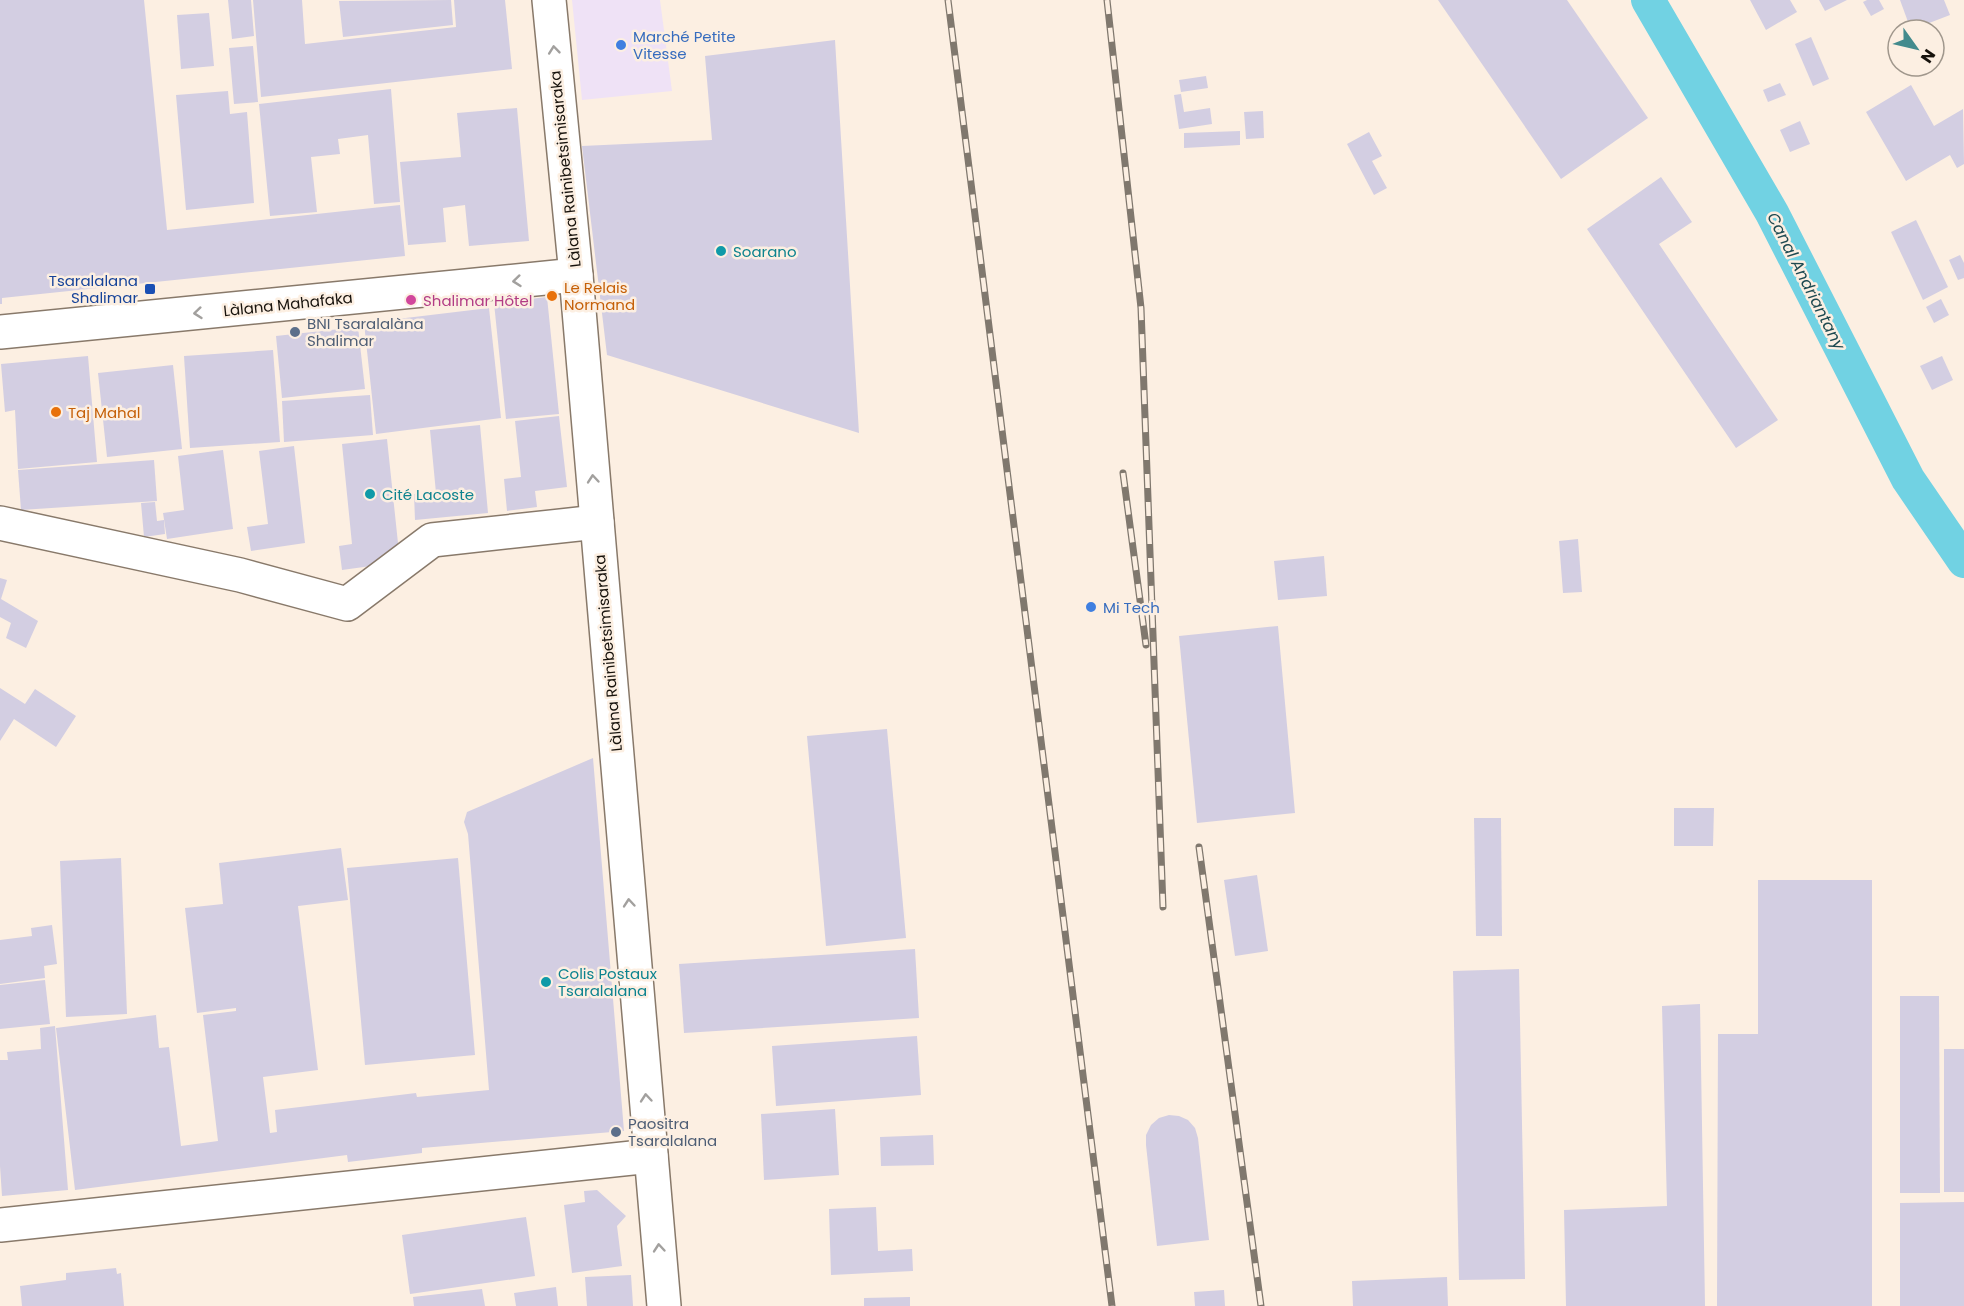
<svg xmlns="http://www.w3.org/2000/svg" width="1964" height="1306" font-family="Poppins,sans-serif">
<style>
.commercial{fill:#efe2f6}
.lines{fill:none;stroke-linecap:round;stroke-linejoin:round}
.canal{stroke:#71d2e3;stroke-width:34}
.building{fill:#d3cee2}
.minor-casing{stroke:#88796a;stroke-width:36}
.minor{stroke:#fff;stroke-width:33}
.rail-casing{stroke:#80786e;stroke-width:7}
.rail{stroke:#fcefe2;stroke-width:4.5;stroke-dasharray:14;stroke-linecap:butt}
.oneway{stroke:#a2a09e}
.shop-dot{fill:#3f7fe0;stroke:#fcefe2;stroke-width:2}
.culture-dot{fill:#0f9aa8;stroke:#fcefe2;stroke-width:2}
.transit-dot{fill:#1a4fb4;stroke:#fcefe2;stroke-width:2}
.food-dot{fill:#e8710a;stroke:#fcefe2;stroke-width:2}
.hotel-dot{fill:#d1479c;stroke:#fcefe2;stroke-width:2}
.service-dot{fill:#5c6f8a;stroke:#fcefe2;stroke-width:2}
.labels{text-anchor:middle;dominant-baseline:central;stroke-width:5;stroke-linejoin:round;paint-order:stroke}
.shop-label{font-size:15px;fill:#366cbe;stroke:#fcefe2;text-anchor:start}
.street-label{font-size:15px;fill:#17120c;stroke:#fcefe2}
.culture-label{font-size:15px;fill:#0d838f;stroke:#fcefe2;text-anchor:start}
.transit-label{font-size:15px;fill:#164399;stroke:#fcefe2;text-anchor:end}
.food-label{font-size:15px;fill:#c56008;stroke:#fcefe2;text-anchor:start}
.hotel-label{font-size:15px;fill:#b23c85;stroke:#fcefe2;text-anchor:start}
.service-label{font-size:15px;fill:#4e5e75;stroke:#fcefe2;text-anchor:start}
.water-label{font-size:16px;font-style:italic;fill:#1e4a51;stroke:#fcefe2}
</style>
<rect width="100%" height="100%" fill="#fcefe2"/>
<polygon class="commercial" points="572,0 660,0 672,91 582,100"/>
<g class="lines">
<polyline class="canal" points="1648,0 1772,213 1908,479 1964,561"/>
</g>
<g class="building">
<polygon points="0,0 144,0 167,230 400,205 405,256 2,298 2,304 0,304"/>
<polygon points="228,0 251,0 254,36 232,39"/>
<polygon points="253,0 302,0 305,44 456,27 454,0 505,0 512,69 261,97"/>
<polygon points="451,0 453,25 343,37 339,1"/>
<polygon points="1438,0 1567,0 1648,118 1561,179"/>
<polygon points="1750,0 1790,0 1797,12 1766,30"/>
<polygon points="1819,0 1847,0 1825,11"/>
<polygon points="1867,0 1879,0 1884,9 1871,16 1863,2"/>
<polygon points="1900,0 1944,0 1950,15 1911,30"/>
<polygon points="209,13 214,66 181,69 177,15"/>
<polygon points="1811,37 1829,79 1813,86 1795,44"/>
<polygon points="835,40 859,433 607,355 582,146 712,140 705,56"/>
<polygon points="253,46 258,102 234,104 229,48"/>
<polygon points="1206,76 1208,88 1181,92 1179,80"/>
<polygon points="1780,83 1786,95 1768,102 1763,90"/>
<polygon points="1911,85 1934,126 1963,109 1964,164 1957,168 1950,155 1906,181 1866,112"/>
<polygon points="391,89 400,202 374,204 368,135 338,139 340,154 311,157 317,212 270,216 259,104"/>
<polygon points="228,91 230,114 247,112 254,203 186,210 176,95"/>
<polygon points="1181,94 1184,112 1210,108 1212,124 1179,129 1174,95"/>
<polygon points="517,108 529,241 469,246 465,205 443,208 446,242 408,245 400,162 461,157 457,113"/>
<polygon points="1263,111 1264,138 1246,139 1244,112"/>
<polygon points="1800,121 1810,144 1790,152 1780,130"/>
<polygon points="1240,131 1240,145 1184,148 1184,133"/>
<polygon points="1369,132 1382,156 1372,161 1387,188 1374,195 1347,144"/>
<polygon points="1661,177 1692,222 1659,244 1778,420 1736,448 1587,229"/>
<polygon points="1916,220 1948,287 1923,300 1891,232"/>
<polygon points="1960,255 1964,263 1964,278 1958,280 1949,260"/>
<polygon points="547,297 559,414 506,419 494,303"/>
<polygon points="1941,299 1949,315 1934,323 1926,307"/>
<polygon points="489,308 501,418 376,434 364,323"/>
<polygon points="358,327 365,389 282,398 276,336"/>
<polygon points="273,350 280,442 190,448 184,356"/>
<polygon points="88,356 97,462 18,469 15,410 5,412 1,364"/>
<polygon points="1942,356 1953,380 1932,390 1920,366"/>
<polygon points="173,365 182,449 107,457 98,373"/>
<polygon points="370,395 373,435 284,442 282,401"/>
<polygon points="559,416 567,487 535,491 537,507 507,511 504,479 521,477 515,421"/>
<polygon points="480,425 488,513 415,520 414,494 436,493 430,430"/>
<polygon points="387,439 400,562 342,570 339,546 352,544 342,444"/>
<polygon points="294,446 305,543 251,551 247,527 268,524 259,451"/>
<polygon points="223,450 233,529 167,539 163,513 184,510 178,456"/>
<polygon points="154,460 157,501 21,510 18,470"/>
<polygon points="155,502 157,521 164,520 165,534 144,537 141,503"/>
<polygon points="1578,539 1582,592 1563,593 1559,541"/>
<polygon points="1324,556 1327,596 1278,600 1274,561"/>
<polygon points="0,578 7,580 1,599 38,621 26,648 6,638 11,623 0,617"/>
<polygon points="1278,626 1295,813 1197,823 1179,636"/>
<polygon points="0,688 25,704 35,689 76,716 56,747 14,719 0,741"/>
<polygon points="887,729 906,938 826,946 807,736"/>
<polygon points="593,758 624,1131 422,1148 422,1153 348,1162 347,1155 75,1190 56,1028 156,1015 159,1048 169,1047 181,1146 218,1141 203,1015 236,1011 236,1008 197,1013 185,908 223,904 219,863 341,848 348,900 298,906 318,1070 263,1077 270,1133 277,1132 275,1110 416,1093 417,1097 489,1090 468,834 464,822 467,812"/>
<polygon points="1674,808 1714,808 1713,846 1674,846"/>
<polygon points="1474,818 1501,818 1502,936 1476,936"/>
<polygon points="121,858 127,1014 66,1017 60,861"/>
<polygon points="458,858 475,1055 365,1065 347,868"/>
<polygon points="1257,875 1268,951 1235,956 1224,880"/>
<polygon points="1758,880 1872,880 1872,1306 1717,1306 1718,1034 1758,1034"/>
<polygon points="52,925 57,964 44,966 45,978 0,984 0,940 32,936 31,928"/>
<polygon points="915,949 919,1018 684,1033 679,964"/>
<polygon points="1519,969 1525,1279 1459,1280 1453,971"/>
<polygon points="45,980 50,1024 0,1029 0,985"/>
<polygon points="1900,996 1939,996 1940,1193 1900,1193"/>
<polygon points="1700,1004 1705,1306 1566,1306 1564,1210 1667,1206 1662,1006"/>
<polygon points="55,1026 68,1190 2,1196 0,1166 0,1060 8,1060 7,1052 41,1049 40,1028"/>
<polygon points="917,1036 921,1095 776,1106 772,1046"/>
<rect x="1944" y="1049" width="20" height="143"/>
<polygon points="835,1109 839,1175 764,1180 761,1114"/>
<polygon points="1169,1115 1179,1116 1188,1120 1195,1128 1198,1138 1209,1240 1157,1246 1146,1145 1146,1135 1151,1125 1159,1118"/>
<polygon points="933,1135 934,1165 881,1166 880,1137"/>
<polygon points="597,1190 626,1216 617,1226 622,1266 572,1273 564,1205 585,1202 584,1191"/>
<polygon points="1964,1202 1964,1306 1900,1306 1900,1203"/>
<polygon points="876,1207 878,1251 912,1249 913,1271 831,1275 829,1209"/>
<polygon points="526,1217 535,1276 410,1294 402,1235"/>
<polygon points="116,1268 117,1274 121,1273 124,1306 22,1306 20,1286 66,1280 66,1273"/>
<polygon points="631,1275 633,1306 587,1306 585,1277"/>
<polygon points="1447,1277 1448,1306 1353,1306 1352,1281"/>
<polygon points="556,1287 558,1306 516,1306 514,1293"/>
<polygon points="482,1289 485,1306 414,1306 413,1297"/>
<polygon points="1224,1290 1225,1306 1195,1306 1194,1292"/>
<polygon points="910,1297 910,1306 864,1306 864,1298"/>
</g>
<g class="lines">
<defs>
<g id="minor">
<polyline points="549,0 576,275 664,1306"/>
<polyline points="0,332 576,275"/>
<polyline points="0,523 240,575 347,604 432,540 597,522"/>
<polyline points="0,1225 651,1156"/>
</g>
</defs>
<use href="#minor" class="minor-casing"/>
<use href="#minor" class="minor"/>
<defs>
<g id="rail">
<polyline points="948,0 1112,1306"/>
<polyline points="1107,0 1141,308 1163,907"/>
<polyline points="1123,473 1146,645"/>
<polyline points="1199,847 1261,1306"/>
</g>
</defs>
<use href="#rail" class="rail-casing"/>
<use href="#rail" class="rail"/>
</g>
<defs><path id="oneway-chevron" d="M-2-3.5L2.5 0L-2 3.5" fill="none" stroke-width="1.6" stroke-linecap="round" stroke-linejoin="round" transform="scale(1.5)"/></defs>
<g class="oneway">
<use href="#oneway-chevron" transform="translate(554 50) rotate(-96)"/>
<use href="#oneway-chevron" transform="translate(517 281) rotate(174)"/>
<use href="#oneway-chevron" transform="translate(198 313) rotate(174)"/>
<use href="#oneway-chevron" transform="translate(593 479) rotate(-95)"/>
<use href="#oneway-chevron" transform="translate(629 903) rotate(-95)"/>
<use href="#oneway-chevron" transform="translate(646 1098) rotate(-95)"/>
<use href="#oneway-chevron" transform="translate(659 1248) rotate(-95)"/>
</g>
<g class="shop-dot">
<circle cx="621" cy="45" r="6"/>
<circle cx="1091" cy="607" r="6"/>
</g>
<g class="culture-dot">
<circle cx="721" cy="251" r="6"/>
<circle cx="370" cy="494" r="6"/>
<circle cx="546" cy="982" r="6"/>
</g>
<rect class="transit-dot" x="144" y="283" width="12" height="12" rx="3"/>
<g class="food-dot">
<circle cx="552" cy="296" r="6"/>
<circle cx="56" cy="412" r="6"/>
</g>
<circle class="hotel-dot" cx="411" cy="300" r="6"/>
<g class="service-dot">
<circle cx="295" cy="332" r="6"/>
<circle cx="616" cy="1132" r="6"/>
</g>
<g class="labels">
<g class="shop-label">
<text x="633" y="36">Marché Petite<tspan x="633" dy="17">Vitesse</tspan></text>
<text x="1103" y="607">Mi Tech</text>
</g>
<g class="street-label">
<text transform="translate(565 169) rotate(-96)">Làlana Rainibetsimisaraka</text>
<text transform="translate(288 304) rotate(-6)">Làlana Mahafaka</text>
<text transform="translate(608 653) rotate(-95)">Làlana Rainibetsimisaraka</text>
</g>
<g class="culture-label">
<text x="733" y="251">Soarano</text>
<text x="382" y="494">Cité Lacoste</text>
<text x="558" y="973">Colis Postaux<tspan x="558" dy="17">Tsaralalana</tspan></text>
</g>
<g class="transit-label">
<text x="138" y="280">Tsaralalana<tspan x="138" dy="17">Shalimar</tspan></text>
</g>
<g class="food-label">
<text x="564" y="287">Le Relais<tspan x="564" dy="17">Normand</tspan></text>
<text x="68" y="412">Taj Mahal</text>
</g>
<g class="hotel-label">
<text x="423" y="300">Shalimar Hôtel</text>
</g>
<g class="service-label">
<text x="307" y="323">BNI Tsaralalàna<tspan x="307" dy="17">Shalimar</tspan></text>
<text x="628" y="1123">Paositra<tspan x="628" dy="17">Tsaralalana</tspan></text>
</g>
<g class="water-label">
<text transform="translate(1806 281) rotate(63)">Canal Andriantany</text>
</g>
</g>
<g transform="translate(1916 48) rotate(124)"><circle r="28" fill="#fcefe2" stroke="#a0978c" stroke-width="1.5"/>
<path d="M0-4.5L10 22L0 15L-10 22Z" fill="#438b8d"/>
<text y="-9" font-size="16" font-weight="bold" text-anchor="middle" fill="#17120c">N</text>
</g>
</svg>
